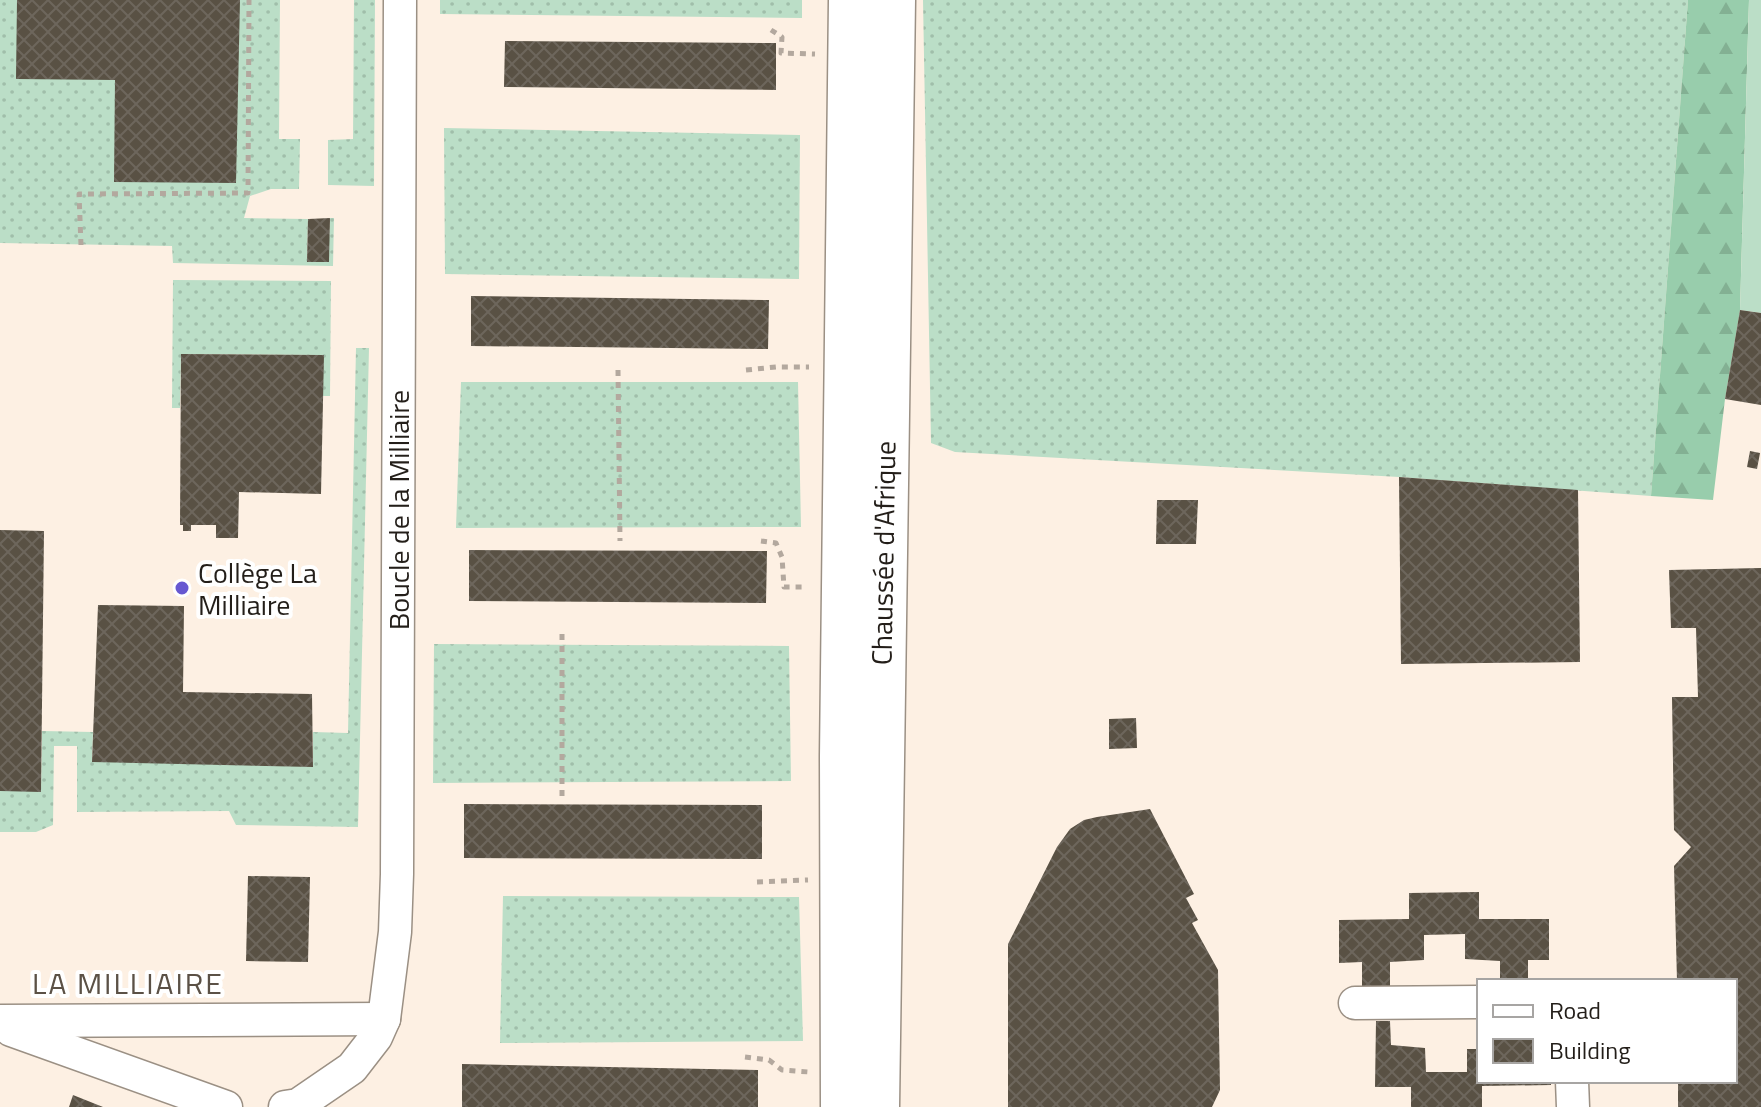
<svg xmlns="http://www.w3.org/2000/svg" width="1761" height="1107" font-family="'Titillium Web',sans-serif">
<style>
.grass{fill:url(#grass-dots)}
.forest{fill:url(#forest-firs)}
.garden{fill:#bbdec7}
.building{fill:url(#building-cross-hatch)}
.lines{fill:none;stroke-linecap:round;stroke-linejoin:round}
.minor-casing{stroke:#9b9084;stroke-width:35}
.primary-casing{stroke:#9b9084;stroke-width:47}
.path{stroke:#b3a89e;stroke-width:5;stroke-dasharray:6 6;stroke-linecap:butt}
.minor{stroke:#fff;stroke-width:32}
.primary{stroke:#fff;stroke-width:44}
.poi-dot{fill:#6758d1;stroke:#fff;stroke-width:3}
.labels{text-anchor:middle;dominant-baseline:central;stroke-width:8;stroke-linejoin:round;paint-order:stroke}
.street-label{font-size:28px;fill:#231e19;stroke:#fff}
.poi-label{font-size:28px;fill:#231e19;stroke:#fff;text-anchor:start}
.neighbourhood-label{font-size:30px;letter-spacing:2px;fill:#5b5146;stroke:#fff}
</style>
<defs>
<pattern id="grass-dots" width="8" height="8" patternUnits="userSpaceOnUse" patternTransform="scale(2)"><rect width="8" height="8" fill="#bbdec7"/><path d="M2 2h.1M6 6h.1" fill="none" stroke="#a0beaa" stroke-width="1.8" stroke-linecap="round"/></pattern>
<pattern id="forest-firs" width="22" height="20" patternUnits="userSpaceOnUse" patternTransform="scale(2)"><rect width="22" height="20" fill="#98cdac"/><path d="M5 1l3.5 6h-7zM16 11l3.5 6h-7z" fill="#83b093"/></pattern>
<pattern id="building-cross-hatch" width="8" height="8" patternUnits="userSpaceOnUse" patternTransform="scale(2)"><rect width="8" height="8" fill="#595144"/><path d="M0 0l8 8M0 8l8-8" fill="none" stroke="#6d665c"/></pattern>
</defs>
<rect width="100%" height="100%" fill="#fdf0e3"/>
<g class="grass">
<polygon points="0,0 280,0 279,139 300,139 299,189 271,189 250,196 244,218 308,219 307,262 328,262 330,218 334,218 333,266 173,263 172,246 0,243"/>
<polygon points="354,0 375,0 374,186 328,185 328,140 353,139"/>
<polygon points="440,0 802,0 802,18 440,14"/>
<polygon points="923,0 1688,0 1651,496 1399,477 955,452 931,443"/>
<polygon points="444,128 800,135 799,279 445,274"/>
<polygon points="173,280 331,281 330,396 323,396 323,355 181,354 180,408 172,408"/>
<polygon points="356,348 369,348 358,827 236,825 229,811 77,812 77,746 54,746 53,825 36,832 0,832 0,791 41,791 42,731 93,732 92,761 313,766 313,732 348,733"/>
<polygon points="461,382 798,382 801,527 456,528"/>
<polygon points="434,644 789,646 791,781 433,783"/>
<polygon points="503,896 799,897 803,1041 500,1043"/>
</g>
<polygon class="forest" points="1688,0 1749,0 1740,310 1725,399 1713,500 1651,496"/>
<polygon class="garden" points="1749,0 1761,0 1761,313 1740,310"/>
<g class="building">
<polygon points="17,0 240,0 236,183 114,182 115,80 16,79"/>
<polygon points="505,41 776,43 776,90 504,87"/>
<polygon points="330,218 329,262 307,262 308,219"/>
<polygon points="471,296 769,300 768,349 471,346"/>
<polygon points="1740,310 1761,313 1761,405 1725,399"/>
<polygon points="181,354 324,355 321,494 239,492 238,538 216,538 216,525 191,525 191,531 183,531 183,525 180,525"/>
<polygon points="1750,451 1760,453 1757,469 1747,467"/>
<polygon points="1399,477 1578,490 1580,662 1401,664"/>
<polygon points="1157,500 1198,500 1196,544 1156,544"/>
<polygon points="0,530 44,531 41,792 0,791"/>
<polygon points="469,550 767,551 766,603 469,601"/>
<polygon points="1761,568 1761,1107 1678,1107 1678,1084 1680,1081 1735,1081 1735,981 1677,981 1674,866 1691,847 1674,830 1672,697 1698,697 1696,628 1671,628 1669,570"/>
<polygon points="98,605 184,606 183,692 312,694 313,767 92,762"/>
<polygon points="1136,718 1137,748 1109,749 1109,719"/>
<polygon points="464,804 762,805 762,859 464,858"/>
<polygon points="1150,809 1194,894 1186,898 1198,920 1192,923 1218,970 1220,1090 1212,1107 1008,1107 1008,944 1057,847 1070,829 1084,820 1097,817"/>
<polygon points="248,876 310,877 308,962 246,961"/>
<polygon points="1479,892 1479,919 1549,919 1549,960 1528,960 1528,981 1500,981 1500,961 1465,959 1465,934 1424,935 1424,960 1390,962 1390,987 1362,987 1362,962 1339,963 1339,920 1409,919 1409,893"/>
<polygon points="1376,1021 1390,1021 1391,1045 1425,1048 1426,1072 1467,1072 1467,1049 1479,1049 1479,1081 1551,1081 1551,1085 1482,1086 1482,1107 1411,1107 1411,1087 1375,1087"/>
<polygon points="462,1064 758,1070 758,1107 462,1107"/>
<polygon points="73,1095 103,1107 69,1107"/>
</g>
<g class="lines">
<defs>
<g id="minor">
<polyline points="1355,1003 1479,1002"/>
<polyline points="0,1021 384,1019"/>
<polyline points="11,1030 226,1107"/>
<polyline points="1572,1081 1573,1107"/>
<polyline points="285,1107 298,1105 352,1068 376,1037 384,1019 395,932 397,874 400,0"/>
</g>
<g id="primary">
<polyline points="843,1107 842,756 851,0"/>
<polyline points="877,1107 893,0"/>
</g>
</defs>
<use href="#minor" class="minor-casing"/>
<use href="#primary" class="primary-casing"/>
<g class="path">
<polyline points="771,30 782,37 781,53 815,54"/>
<polyline points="81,245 79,194 248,193 249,0"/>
<polyline points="618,370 620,541"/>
<polyline points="746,370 776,367 809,367"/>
<polyline points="761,541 776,543 782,557 784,587 807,587"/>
<polyline points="562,796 562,631"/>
<polyline points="757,882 808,880"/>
<polyline points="745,1057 769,1060 782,1070 809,1072"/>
</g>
<use href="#minor" class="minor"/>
<use href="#primary" class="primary"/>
</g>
<circle class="poi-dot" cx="182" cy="588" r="8"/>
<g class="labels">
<g class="street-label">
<text transform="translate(398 510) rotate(-90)">Boucle de la Milliaire</text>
<text transform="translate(883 553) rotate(-89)">Chaussée d'Afrique</text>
</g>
<g class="poi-label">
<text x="198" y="572">Collège La<tspan x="198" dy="32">Milliaire</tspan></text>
</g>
<g class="neighbourhood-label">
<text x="128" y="983">LA MILLIAIRE</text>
</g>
</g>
<rect x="1477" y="979" width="260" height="104" fill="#ffffff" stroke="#a7a5a3" stroke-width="2"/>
<rect x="1493" y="1005" width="40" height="12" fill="#ffffff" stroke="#a7a5a3" stroke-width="2"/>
<text x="1549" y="1019" font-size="24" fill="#231e19">Road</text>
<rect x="1493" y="1039" width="40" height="24" fill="url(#building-cross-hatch)" stroke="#a7a5a3" stroke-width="2"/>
<text x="1549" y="1059" font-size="24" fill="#231e19">Building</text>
</svg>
